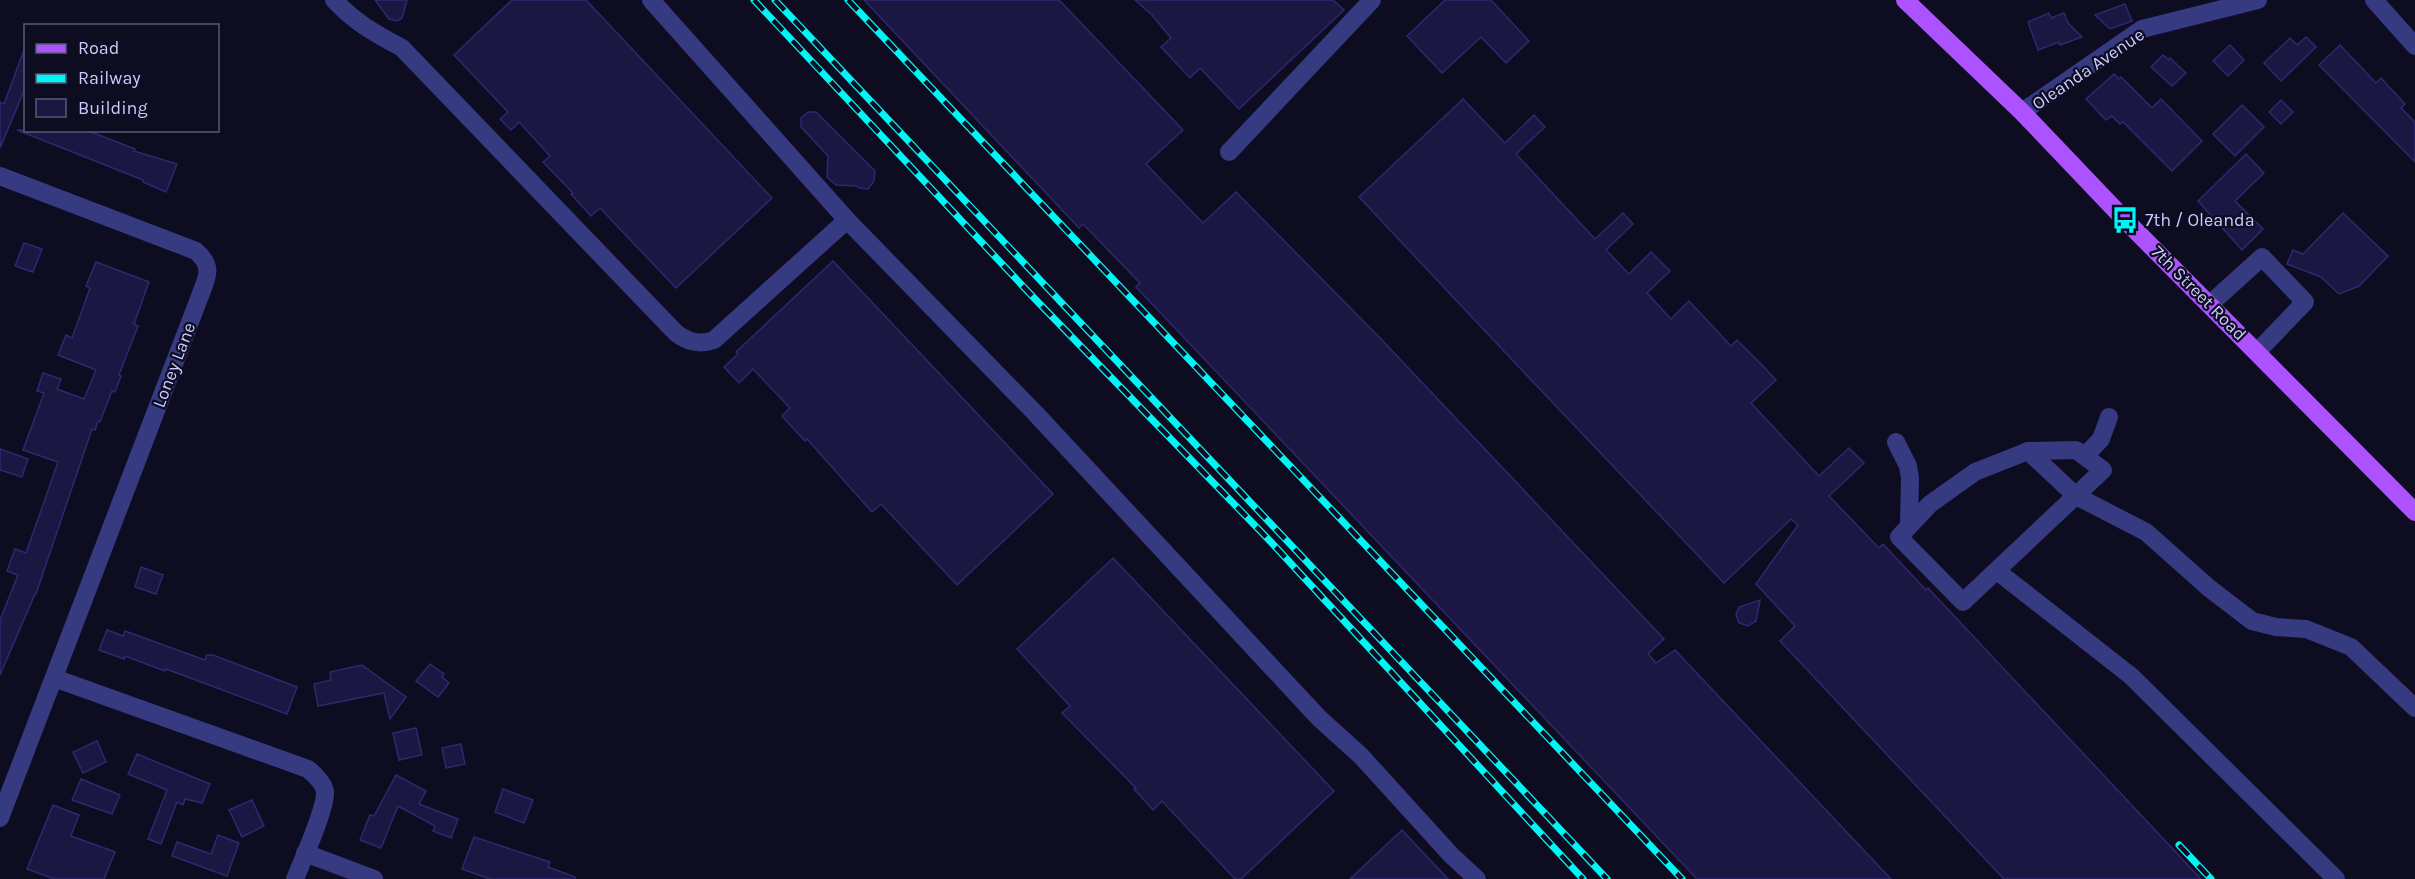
<svg xmlns="http://www.w3.org/2000/svg" width="2415" height="879" font-family="Karla,sans-serif">
<style>
.building{fill:#1b1742;stroke:#2f286f;stroke-width:1.5}
.lines{fill:none;stroke-linecap:round;stroke-linejoin:round}
.minor{stroke:#353a81;stroke-width:18}
.major{stroke:#ac52ff;stroke-width:18}
.rail-casing{stroke:#00f6f5;stroke-width:7}
.rail{stroke:#0d0c20;stroke-width:4.5;stroke-dasharray:14;stroke-linecap:butt}
.labels{text-anchor:middle;dominant-baseline:central;stroke-width:4.5;stroke-linejoin:round;paint-order:stroke}
.street-label{font-size:18px;fill:#cbcbff;stroke:#0d0c20}
.poi-label{font-size:18px;fill:#cbcbff;stroke:#0d0c20;text-anchor:start}
</style>
<rect width="100%" height="100%" fill="#0d0c20"/>
<g class="building">
<polygon points="375,0 407,0 402,18 397,21 389,19"/>
<polygon points="512,0 586,0 772,198 676,288 600,208 591,216 571,194 573,193 543,162 550,156 519,122 511,130 500,119 508,112 454,55"/>
<polygon points="864,0 1059,0 1183,130 1146,164 1203,223 1236,192 1381,339 1664,639 1648,654 1656,663 1675,650 1891,879 1697,879 1136,287 1140,283 1083,224 1079,228"/>
<polygon points="1135,0 1333,0 1344,10 1239,109 1200,68 1190,78 1161,47 1171,38 1152,15"/>
<polygon points="1445,0 1491,0 1529,41 1506,63 1481,37 1442,73 1407,36"/>
<polygon points="2125,4 2132,21 2110,29 2095,15"/>
<polygon points="2049,13 2051,18 2064,13 2068,23 2082,37 2060,45 2059,42 2038,50 2028,22"/>
<polygon points="2306,37 2316,47 2281,81 2264,63 2290,38 2297,45"/>
<polygon points="2230,45 2244,60 2228,76 2213,61"/>
<polygon points="2340,45 2376,83 2381,78 2405,104 2401,108 2415,122 2415,162 2319,65"/>
<polygon points="24,50 26,50 26,86 0,148 0,102 4,104"/>
<polygon points="2163,55 2169,60 2170,58 2186,73 2172,86 2151,67"/>
<polygon points="2114,74 2119,79 2121,77 2152,108 2161,99 2202,141 2172,171 2123,122 2120,124 2112,116 2106,120 2086,99"/>
<polygon points="1463,99 1505,143 1534,115 1545,127 1516,154 1595,239 1623,213 1633,224 1606,250 1629,274 1651,252 1670,271 1647,293 1671,319 1689,301 1731,346 1737,340 1763,366 1776,380 1751,403 1819,476 1849,448 1864,463 1829,496 1879,548 1883,544 1926,590 1928,588 2201,879 2004,879 1780,641 1795,626 1756,584 1798,525 1791,519 1724,583 1500,347 1359,197"/>
<polygon points="2281,100 2293,112 2281,124 2269,112"/>
<polygon points="2242,105 2264,127 2235,156 2213,134"/>
<polygon points="808,112 816,112 875,171 874,181 868,189 859,188 856,186 836,185 827,177 828,156 801,127 801,118"/>
<polygon points="17,130 86,130 135,149 134,151 177,164 166,192 143,182 143,180"/>
<polygon points="2246,154 2264,173 2235,201 2263,229 2242,250 2198,201"/>
<polygon points="2343,213 2388,256 2359,286 2339,294 2321,277 2287,264 2293,250 2303,254"/>
<polygon points="24,243 42,249 33,272 15,266"/>
<polygon points="833,261 1053,494 957,585 881,504 872,512 807,439 805,441 782,416 790,408 753,369 739,383 724,367 738,354 736,352"/>
<polygon points="96,262 149,282 134,324 138,326 119,375 121,376 115,392 112,391 100,422 98,421 95,430 92,429 36,594 35,594 0,675 0,620 18,575 7,571 15,549 26,553 58,462 23,450 44,393 37,391 43,373 61,379 57,389 84,399 96,370 58,355 66,335 72,338 90,288 86,286"/>
<polygon points="0,449 28,459 22,477 0,470"/>
<polygon points="1113,558 1334,791 1241,879 1235,879 1162,801 1153,810 1134,789 1136,788 1062,713 1070,706 1017,649"/>
<polygon points="141,567 163,575 156,594 135,587"/>
<polygon points="1760,600 1756,621 1748,626 1739,623 1736,614 1739,607"/>
<polygon points="107,630 123,636 125,631 205,660 207,655 213,655 297,687 287,714 166,669 165,671 125,656 124,659 99,650"/>
<polygon points="430,664 444,674 442,677 449,683 438,697 416,681"/>
<polygon points="362,665 406,697 390,719 384,693 318,706 314,684 331,680 330,672"/>
<polygon points="416,728 422,755 399,760 393,733"/>
<polygon points="97,741 106,762 83,773 73,752"/>
<polygon points="461,744 465,764 446,768 442,748"/>
<polygon points="137,754 210,784 202,803 185,799 183,805 177,802 161,844 148,839 167,790 128,774"/>
<polygon points="396,775 426,791 419,804 458,819 451,838 433,831 435,826 398,806 381,848 360,840 370,815 374,816"/>
<polygon points="81,779 120,795 112,814 72,800"/>
<polygon points="503,789 533,800 524,823 495,812"/>
<polygon points="252,800 264,826 242,837 229,810"/>
<polygon points="53,805 79,815 71,836 115,852 104,879 54,879 27,869"/>
<polygon points="1402,830 1448,879 1350,879"/>
<polygon points="218,835 239,843 227,876 172,856 177,842 211,854"/>
<polygon points="474,837 550,862 548,867 575,877 575,879 490,879 462,869"/>
</g>
<g class="lines">
<g class="minor">
<path d="M334,0C357,24 373,32 402,48L676,333C688,342 699,345 714,340L847,220"/>
<polyline points="651,0 847,220 1036,414 1319,718 1361,756 1451,855 1477,879"/>
<polyline points="2374,0 2415,46"/>
<polyline points="2022,112 2142,29 2258,0"/>
<polyline points="1229,152 1372,0"/>
<path d="M0,176L196,251C214,267 207,277 200,296L0,818"/>
<polyline points="2210,304 2262,257 2305,302 2257,352"/>
<polyline points="1896,442 1908,466 1910,478 1909,525"/>
<polygon points="2076,450 2103,470 1963,602 1899,537 1930,504 1975,472 2028,451"/>
<polyline points="2028,451 2076,496 2146,532 2209,588 2252,621 2276,627 2306,629 2351,647 2415,708"/>
<polyline points="2085,456 2101,439 2109,417"/>
<polyline points="1997,571 2131,676 2336,879"/>
<path d="M54,678L308,769C314,774 324,783 325,792C326,809 302,861 295,879"/>
<polyline points="305,853 374,879"/>
</g>
<polyline class="major" points="1905,0 2022,112 2125,220 2415,512"/>
<defs>
<g id="rail">
<polyline points="754,0 1035,299 1270,541 1583,879"/>
<polyline points="775,0 1607,879"/>
<polyline points="848,0 1682,879"/>
<polyline points="2179,845 2211,879"/>
</g>
</defs>
<use href="#rail" class="rail-casing"/>
<use href="#rail" class="rail"/>
</g>
<defs>
<symbol id="bus-bare" viewBox="-9 -9 18 18"><path d="M-5-6H5V4H4V6H2V4H-2V6H-4V4H-5ZM-3.5-4V0h7V-4ZM-3.5 1.2v1.5H-2V1.2ZM2 1.2v1.5H3.5V1.2Z" fill="#00f6f5" stroke="#0d0c20" stroke-width="2.5" paint-order="stroke"/></symbol>
</defs>
<g fill-rule="evenodd">
<use href="#bus-bare" x="2106" y="201" width="38" height="38"/>
</g>
<g class="labels">
<g class="street-label">
<text transform="translate(2088 69) rotate(-34)">Oleanda Avenue</text>
<text transform="translate(2199 293) rotate(45)">7th Street Road</text>
<text transform="translate(174 365) rotate(-69)">Loney Lane</text>
</g>
<g class="poi-label">
<text x="2145" y="220">7th / Oleanda</text>
</g>
</g>
<rect x="24" y="24" width="195" height="108" fill="#0d0c20" stroke="#595879" stroke-width="1.5"/>
<rect x="36" y="44" width="30" height="9" fill="#ac52ff" stroke="#595879" stroke-width="1.5"/>
<text x="78" y="54" font-size="18" fill="#cbcbff">Road</text>
<rect x="36" y="74" width="30" height="9" fill="#00f6f5" stroke="#595879" stroke-width="1.5"/>
<text x="78" y="84" font-size="18" fill="#cbcbff">Railway</text>
<rect x="36" y="99" width="30" height="18" fill="#1b1742" stroke="#595879" stroke-width="1.5"/>
<text x="78" y="114" font-size="18" fill="#cbcbff">Building</text>
</svg>
